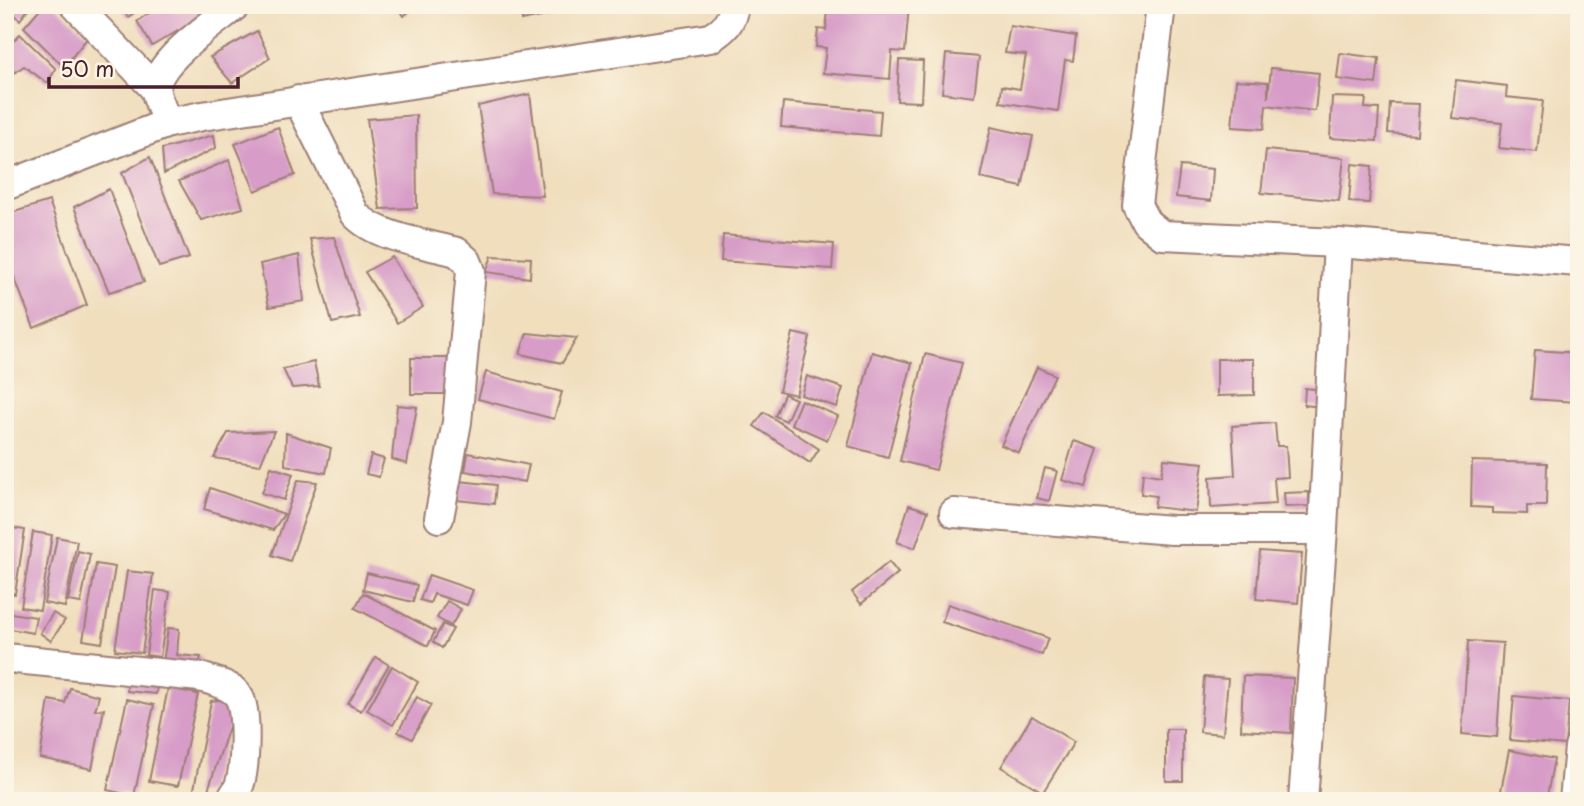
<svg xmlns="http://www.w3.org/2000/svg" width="1584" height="806" font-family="'Playpen Sans',sans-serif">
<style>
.building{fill:#d79cc8}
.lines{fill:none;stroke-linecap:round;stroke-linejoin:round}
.street-casing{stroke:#9d7e74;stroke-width:32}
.street{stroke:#fff;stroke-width:28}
</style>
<rect width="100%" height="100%" fill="#fcf5e5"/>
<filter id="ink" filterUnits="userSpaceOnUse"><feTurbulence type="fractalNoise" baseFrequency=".0143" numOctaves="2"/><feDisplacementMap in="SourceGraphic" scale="14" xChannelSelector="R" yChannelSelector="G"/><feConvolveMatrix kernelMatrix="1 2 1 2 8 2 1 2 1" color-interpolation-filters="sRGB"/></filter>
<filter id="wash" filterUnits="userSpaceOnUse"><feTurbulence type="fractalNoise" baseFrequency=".00686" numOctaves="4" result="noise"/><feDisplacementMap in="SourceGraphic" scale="28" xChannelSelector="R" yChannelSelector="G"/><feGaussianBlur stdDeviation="1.57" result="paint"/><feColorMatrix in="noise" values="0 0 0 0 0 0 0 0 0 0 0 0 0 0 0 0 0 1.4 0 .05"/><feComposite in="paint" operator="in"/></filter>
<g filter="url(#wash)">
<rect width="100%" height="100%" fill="#f0debd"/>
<g id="blocks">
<g class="building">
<polygon points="5,5 31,5 20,20"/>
<polygon points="43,5 54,5 89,36 64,67 24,27"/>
<polygon points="119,5 145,5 128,17"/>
<polygon points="161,5 222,5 152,46 137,21"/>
<polygon points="397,5 416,5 404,16"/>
<polygon points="522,5 568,5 569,11 522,21"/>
<polygon points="855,5 909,5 905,52 892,51 890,79 823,73 826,48 816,47 818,29 826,30 828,10 854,12"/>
<polygon points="1010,26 1076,36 1073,61 1065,60 1058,111 1000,102 1002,86 1020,89 1026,55 1005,53"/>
<polygon points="257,31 270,58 232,83 210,57"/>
<polygon points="20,34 56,69 47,83 24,66 7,78 5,77 5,49"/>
<polygon points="1340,53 1379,58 1376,84 1337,79"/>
<polygon points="946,54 979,57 974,97 942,93"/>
<polygon points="899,60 923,61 921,102 897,101"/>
<polygon points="1271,68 1319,73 1315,111 1266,105 1264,129 1232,127 1236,80 1268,82 1268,98"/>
<polygon points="1456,80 1507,86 1506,97 1543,101 1537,152 1499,148 1502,123 1452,118"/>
<polygon points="530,94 543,196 492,194 478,106"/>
<polygon points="1332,97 1366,98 1365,108 1379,109 1377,141 1330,138"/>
<polygon points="783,102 881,111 879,136 781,127"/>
<polygon points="1390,103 1419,104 1417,135 1388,133"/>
<polygon points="416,115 417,208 380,209 367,119"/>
<polygon points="278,127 295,175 255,191 235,144"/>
<polygon points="991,127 1033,136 1022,187 980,178"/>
<polygon points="214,135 216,148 164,174 162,149"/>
<polygon points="1266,150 1344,158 1339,201 1261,193"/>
<polygon points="150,157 189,258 159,267 122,173"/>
<polygon points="229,160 243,208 201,220 179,181"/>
<polygon points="1352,164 1372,166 1369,203 1349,202"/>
<polygon points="1180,166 1213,169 1211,201 1176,197"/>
<polygon points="109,189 144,282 109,292 74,207"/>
<polygon points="49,201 87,305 34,328 5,253 5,215"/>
<polygon points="723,235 834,244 832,269 721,261"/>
<polygon points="334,237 360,317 332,323 310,239"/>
<polygon points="299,255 304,301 269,307 260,264"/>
<polygon points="492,256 531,258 530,278 486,272"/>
<polygon points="392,257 423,307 397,323 365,272"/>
<polygon points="527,333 577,338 562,363 520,354"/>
<polygon points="793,333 810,337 796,395 779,391"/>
<polygon points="1535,350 1579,353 1576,402 1531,399"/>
<polygon points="872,352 912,363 888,457 848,446"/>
<polygon points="925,354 962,363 936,470 900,461"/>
<rect x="411" y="358" width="44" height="36"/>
<polygon points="1217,359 1254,359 1254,395 1217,396"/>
<polygon points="314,362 319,386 292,388 283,369"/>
<polygon points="1037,367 1055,375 1019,453 1001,445"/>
<polygon points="486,372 562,392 554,419 478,399"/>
<polygon points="807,376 843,388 837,407 801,395"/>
<polygon points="1305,388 1323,390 1322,407 1304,405"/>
<polygon points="784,394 796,399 786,421 775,416"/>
<polygon points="801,400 838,416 827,440 791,424"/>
<polygon points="397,405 417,407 407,464 392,459"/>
<polygon points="764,412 819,449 810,463 754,426"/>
<polygon points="1275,423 1277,446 1286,446 1288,477 1274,478 1276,504 1211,508 1210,477 1235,475 1232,426"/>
<polygon points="274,431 260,465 214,458 228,433"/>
<polygon points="286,433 331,448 326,473 285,465"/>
<polygon points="1074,441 1098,449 1086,487 1062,480"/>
<polygon points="468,453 529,465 525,482 465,471"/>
<polygon points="371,455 384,459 379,477 366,474"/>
<polygon points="1164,459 1203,463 1196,512 1154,507 1156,496 1141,494 1143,473 1161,476"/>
<polygon points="1472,461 1547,463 1546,506 1527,506 1527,514 1492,513 1492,508 1471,507"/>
<polygon points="271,467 293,474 284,500 262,493"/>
<polygon points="1045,468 1057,471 1049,501 1037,498"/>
<polygon points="298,480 317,482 290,561 272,555"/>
<polygon points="459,481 496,485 494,504 457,500"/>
<polygon points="210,488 284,514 273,530 204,509"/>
<polygon points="1309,492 1309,506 1285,507 1284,493"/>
<polygon points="909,505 928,511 915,548 897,542"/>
<polygon points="5,527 25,530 15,594 5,592"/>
<polygon points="33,532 52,535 40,610 21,607"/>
<polygon points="57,537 77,541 65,607 44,603"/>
<polygon points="78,551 90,554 81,603 68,601"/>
<polygon points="1260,551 1302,554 1298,603 1256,599"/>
<polygon points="889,562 898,573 861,604 852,592"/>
<polygon points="96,564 115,567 102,643 83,640"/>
<polygon points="127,571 153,574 142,653 115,650"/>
<polygon points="367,573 417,585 413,602 363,590"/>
<polygon points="429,575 473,590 467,605 434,594 430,603 420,600"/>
<polygon points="155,590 170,592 160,657 146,655"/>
<polygon points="363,593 435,631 428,646 355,608"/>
<polygon points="447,601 461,609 451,626 437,618"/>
<polygon points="948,604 1048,638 1042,655 942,622"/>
<polygon points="5,612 36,617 33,633 5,628"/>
<polygon points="53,613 65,620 51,641 40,633"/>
<polygon points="443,624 453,629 442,648 433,642"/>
<polygon points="168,628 179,629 177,655 201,657 198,669 163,663"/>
<polygon points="1468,641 1503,643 1497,737 1462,734"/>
<polygon points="376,657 389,665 361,711 348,704"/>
<polygon points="392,666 418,682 393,725 367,710"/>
<polygon points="1243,676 1293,678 1291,733 1241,730"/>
<polygon points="1204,677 1228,679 1223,734 1200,732"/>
<polygon points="128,678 158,682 156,694 127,691"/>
<polygon points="70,688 99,696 95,710 104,709 92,769 40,758 49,700 65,703"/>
<polygon points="168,688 198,694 178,786 149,781"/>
<polygon points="1514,696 1569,701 1565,745 1510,740"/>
<polygon points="239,697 207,793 193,794 211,701"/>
<polygon points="417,697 431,705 412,739 398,732"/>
<polygon points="127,699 154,705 134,796 107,790"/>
<polygon points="1032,716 1074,742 1043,792 1001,767"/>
<rect x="1166" y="729" width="17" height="52"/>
<polygon points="1509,750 1554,759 1546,801 1499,801"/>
</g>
</g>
</g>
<g filter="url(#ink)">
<use href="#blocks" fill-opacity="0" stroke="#9d7e74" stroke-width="2"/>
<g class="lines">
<defs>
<g id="street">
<polyline points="75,5 155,89"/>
<polyline points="1161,5 1137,205 1146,222 1162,235 1338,243 1579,262"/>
<path d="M298,100L355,214C375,237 427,244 457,252L467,261L471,271L457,422L439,518"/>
<path d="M168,123C164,113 155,97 156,87C159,59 214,23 236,5"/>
<path d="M5,186L168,123L202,116L710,38C724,30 732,22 734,5"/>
<polyline points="954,513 1172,530 1323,530"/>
<path d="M5,658L200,677C213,681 232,685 239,697C248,712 245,771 239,786C237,791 233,796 230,801"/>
<polyline points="1303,801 1323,530 1338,243"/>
<polyline points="1574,801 1579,747"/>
</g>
</defs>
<use href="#street" class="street-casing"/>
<use href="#street" class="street"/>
</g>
</g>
<rect width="1584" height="806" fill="none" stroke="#fcf5e5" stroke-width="28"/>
<path d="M49 77v10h189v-10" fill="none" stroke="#4a1f2b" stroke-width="3.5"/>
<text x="60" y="77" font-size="21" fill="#4a1f2b" stroke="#fcf5e5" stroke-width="5" paint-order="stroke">50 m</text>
</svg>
